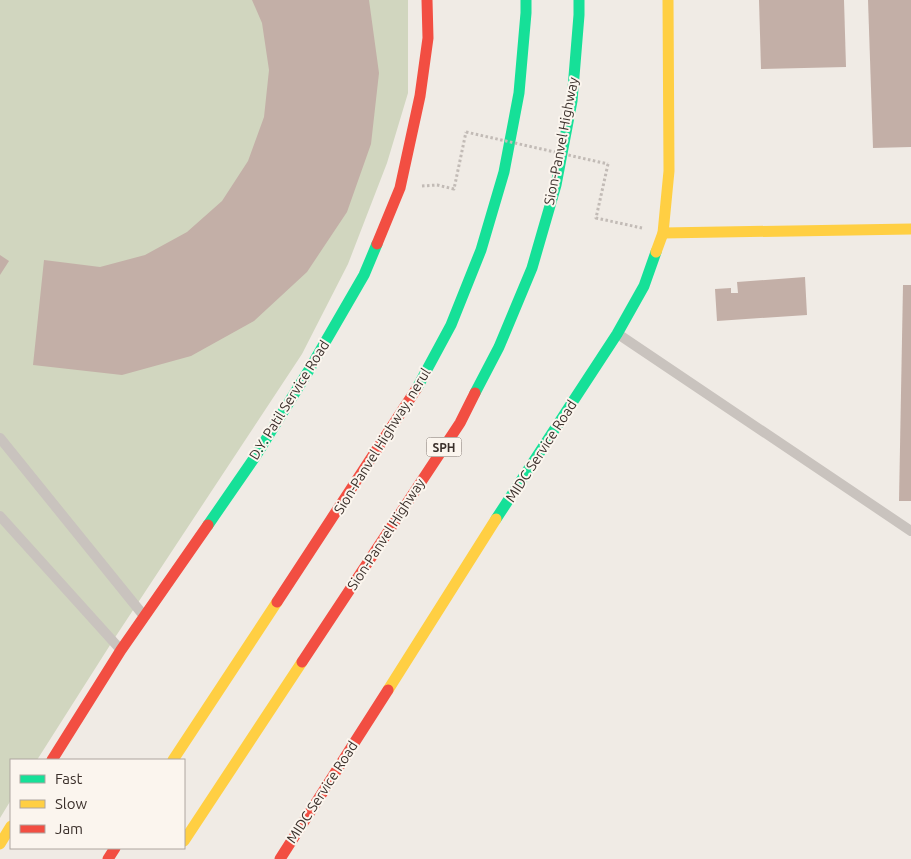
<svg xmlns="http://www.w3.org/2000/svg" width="911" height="859" font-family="Ubuntu,sans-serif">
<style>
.green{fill:#d1d6bf}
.building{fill:#c3afa7}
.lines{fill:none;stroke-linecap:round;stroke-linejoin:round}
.path{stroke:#c2bbb6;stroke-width:3;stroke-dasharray:2.5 2.5;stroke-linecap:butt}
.lane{stroke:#c9c3be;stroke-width:10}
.fast{stroke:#16e098;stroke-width:11}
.slow{stroke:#ffcf43;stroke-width:11}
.jam{stroke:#f24e42;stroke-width:11}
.path-bridge{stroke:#c2bbb6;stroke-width:3;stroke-dasharray:2.5 2.5;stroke-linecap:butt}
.labels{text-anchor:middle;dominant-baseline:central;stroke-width:4;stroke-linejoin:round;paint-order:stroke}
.shield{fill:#fbf5ee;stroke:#756b66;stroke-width:1}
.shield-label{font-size:12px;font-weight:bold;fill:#3b302b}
.street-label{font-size:14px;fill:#3b302b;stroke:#fbf5ee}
</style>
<rect width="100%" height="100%" fill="#f0ebe5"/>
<polygon class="green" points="0,0 408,0 408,93 387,163 348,264 302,354 112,642 37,760 11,760 11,800 0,818"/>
<g class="building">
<polygon points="252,0 369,0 379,73 371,144 347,212 307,272 254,321 191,356 122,375 33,365 44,260 100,267 145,255 187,232 222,201 248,161 264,117 269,70 262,23"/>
<polygon points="759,0 844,0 846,67 761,69"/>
<polygon points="868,0 911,0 911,147 873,148"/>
<polygon points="0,255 9,261 0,275"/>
<polygon points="805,277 807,315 717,321 715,289 731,288 731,293 738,293 737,282"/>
<polygon points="903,285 911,285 911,501 899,501"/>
</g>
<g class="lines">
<g class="path">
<polyline points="608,164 596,218 642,228"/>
<polyline points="422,186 437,185 454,189 466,132"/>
</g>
<g class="lane">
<polyline points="618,334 911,531"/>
<polyline points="0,438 144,616"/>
<polyline points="0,516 120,649"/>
</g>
<g class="fast">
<polyline points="417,388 451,325 481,250 504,172 519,93 526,13 526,0"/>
<polyline points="475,393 499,347 532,268 556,185 572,101 579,15 579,0"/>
<polyline points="496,519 617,334 644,286 656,252"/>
<polyline points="208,525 255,457 309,370 364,275 377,244"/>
</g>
<g class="slow">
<polyline points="663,233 911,229"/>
<polyline points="656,252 663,233 669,171 668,0"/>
<polyline points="388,690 496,519"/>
<polyline points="173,760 277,602"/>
<polyline points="184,841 302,662"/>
<polyline points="0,844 11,826"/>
</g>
<g class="jam">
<polyline points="377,244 400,188 420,96 428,38 427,0"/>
<polyline points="277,602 417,388"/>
<polyline points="302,662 460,423 475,393"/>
<polyline points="52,760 121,650 208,525"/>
<polyline points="108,859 115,848"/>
<polyline points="280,859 388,690"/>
</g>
<polyline class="path-bridge" points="466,132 608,164"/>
</g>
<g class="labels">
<rect class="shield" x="426.5" y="437.5" width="35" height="19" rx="4"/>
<g class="shield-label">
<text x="444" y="447">SPH</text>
</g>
<g class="street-label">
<text transform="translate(561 141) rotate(-79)">Sion-Panvel Highway</text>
<text transform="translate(289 400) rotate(-58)">D.Y. Patil Service Road</text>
<text transform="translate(382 441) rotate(-58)">Sion-Panvel Highway, nerul</text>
<text transform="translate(541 451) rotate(-57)">MIDC Service Road</text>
<text transform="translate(386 534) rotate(-57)">Sion-Panvel Highway</text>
<text transform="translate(322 792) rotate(-57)">MIDC Service Road</text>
</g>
</g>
<rect x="10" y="759" width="175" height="90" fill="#fbf5ee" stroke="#aea6a0"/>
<rect x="20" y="775" width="25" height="8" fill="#16e098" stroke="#aea6a0"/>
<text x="55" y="784" font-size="15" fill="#3b302b">Fast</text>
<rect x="20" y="800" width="25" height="8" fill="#ffcf43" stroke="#aea6a0"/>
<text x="55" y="809" font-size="15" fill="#3b302b">Slow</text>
<rect x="20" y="825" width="25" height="8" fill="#f24e42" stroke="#aea6a0"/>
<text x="55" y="834" font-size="15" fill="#3b302b">Jam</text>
</svg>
